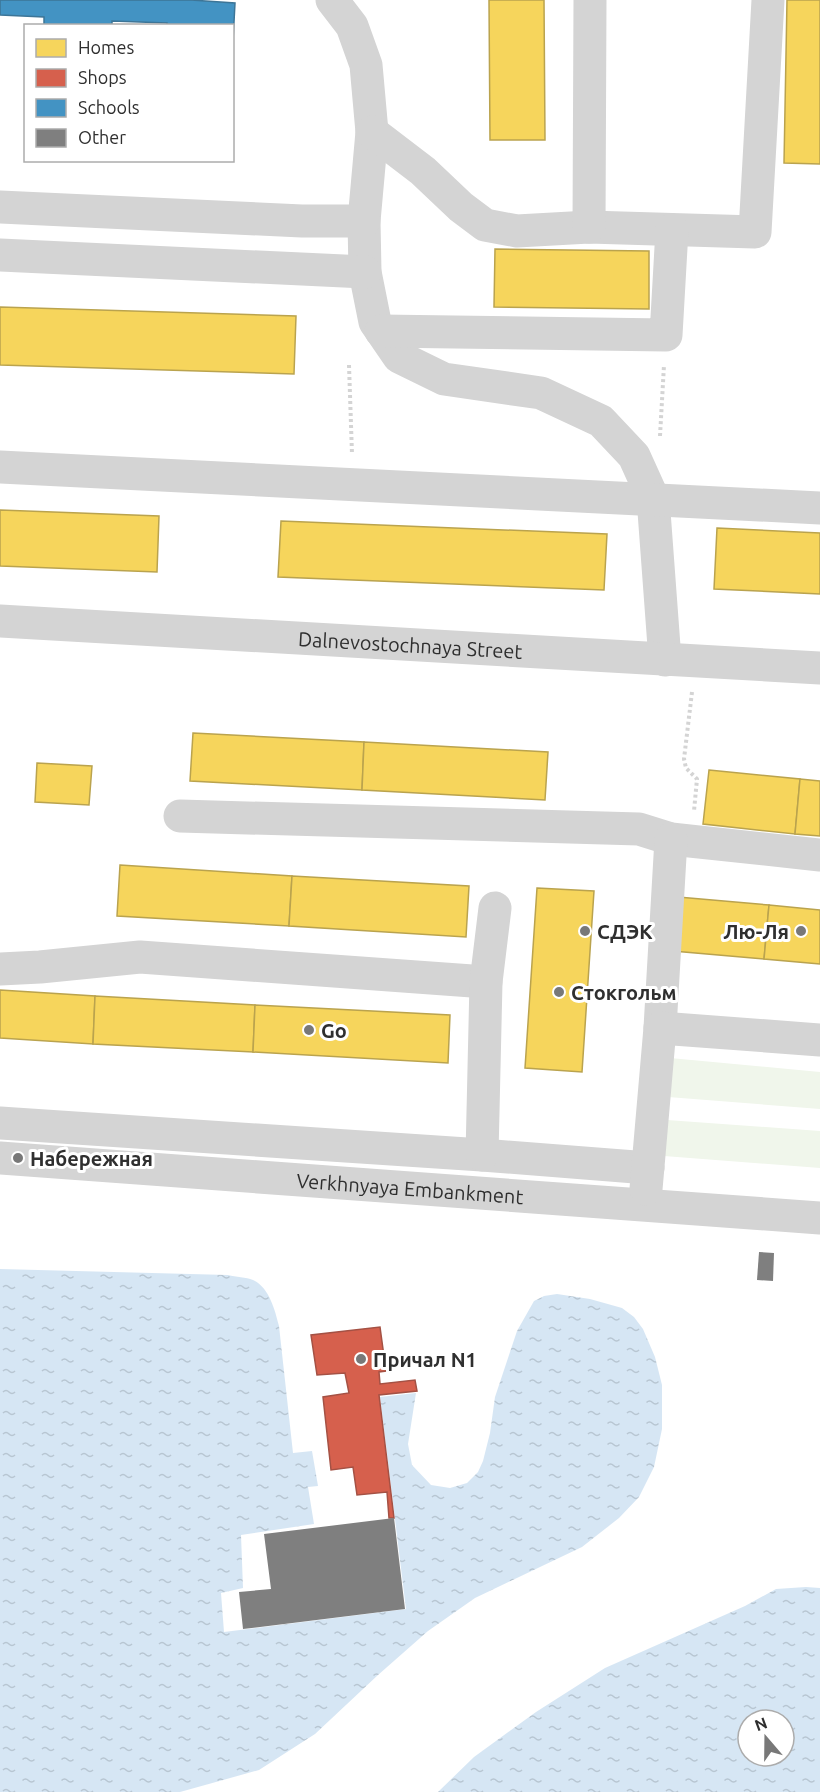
<svg xmlns="http://www.w3.org/2000/svg" width="820" height="1792" font-family="Ubuntu,sans-serif">
<style>
.green{fill:#f0f6eb}
.water{fill:url(#water-ripples);fill-rule:evenodd}
.homes{fill:#f6d55c;stroke:#baa34e;stroke-width:1.5}
.shops{fill:#d6604d;stroke:#a45144;stroke-width:1.5}
.schools{fill:#4393c3;stroke:#3d7597;stroke-width:1.5}
.building{fill:#7f7f7f}
.lines{fill:none;stroke-linecap:round;stroke-linejoin:round}
.path{stroke:#d4d4d4;stroke-width:4;stroke-dasharray:3 3;stroke-linecap:butt}
.minor{stroke:#d4d4d4;stroke-width:33}
.poi-dot{fill:#787878;stroke:#fff;stroke-width:2}
.labels{text-anchor:middle;dominant-baseline:central;stroke-width:6;stroke-linejoin:round;paint-order:stroke}
.street-label{font-size:20px;fill:#2f2f2f;stroke:#fff}
.poi-label{font-size:20px;font-weight:bold;fill:#2f2f2f;stroke:#fff;text-anchor:start}
</style>
<defs>
<pattern id="water-ripples" width="26" height="14" patternUnits="userSpaceOnUse" patternTransform="scale(1.5)"><rect width="26" height="14" fill="#d6e6f4"/><path d="M2 4q2-2 4 0t4 0M15 11q2-2 4 0t4 0" fill="none" stroke="#b8c6d2"/></pattern>
</defs>
<rect width="100%" height="100%" fill="#fff"/>
<g class="green">
<polygon points="670,1058 820,1072 820,1109 668,1097"/>
<polygon points="667,1120 820,1131 820,1168 664,1156"/>
</g>
<g class="water">
<path d="M0,1269L228,1275C236,1277 246,1277 253,1280C269,1287 275,1310 279,1326L293,1453L312,1451L318,1486L308,1487L314,1524L241,1535L243,1588L221,1593L224,1632L406,1609L380,1397L416,1393L408,1444L412,1465L431,1485L450,1488L467,1483L478,1472L483,1461L490,1433L495,1397L517,1331L534,1301L544,1296L557,1294L590,1299L622,1308L634,1317L643,1329L655,1357L662,1385V1429L654,1467L639,1497L619,1518L582,1547L475,1598L428,1631L378,1675L315,1734L259,1770L180,1792H0Z"/>
<path d="M806,1587L820,1588V1792H438L474,1757L536,1712L605,1668L745,1606L776,1589ZM748,1720H784V1756H748Z"/>
</g>
<g class="homes">
<polygon points="489,0 544,0 545,140 490,140"/>
<polygon points="787,0 820,0 820,164 784,163"/>
<polygon points="495,249 649,251 649,309 494,307"/>
<polygon points="0,307 296,316 294,374 0,365"/>
<polygon points="0,510 159,516 157,572 0,566"/>
<polygon points="281,521 607,534 604,590 278,577"/>
<polygon points="717,528 820,533 820,594 714,589"/>
<polygon points="193,733 364,742 362,790 190,781"/>
<polygon points="364,742 548,752 545,800 362,790"/>
<polygon points="37,763 92,766 89,805 35,802"/>
<polygon points="709,770 800,779 795,834 703,824"/>
<polygon points="800,779 820,781 820,836 795,834"/>
<polygon points="120,865 292,876 289,926 117,916"/>
<polygon points="292,876 469,886 466,937 289,926"/>
<polygon points="537,888 594,891 582,1072 525,1068"/>
<polygon points="678,897 769,905 764,959 673,951"/>
<polygon points="769,905 820,910 820,964 764,959"/>
<polygon points="0,990 95,996 93,1044 0,1038"/>
<polygon points="95,996 255,1005 253,1052 93,1044"/>
<polygon points="255,1005 450,1015 448,1063 253,1052"/>
</g>
<polygon class="shops" points="380,1327 386,1371 379,1372 380,1384 415,1380 417,1391 379,1395 394,1518 389,1518 387,1492 357,1495 353,1467 331,1470 323,1397 349,1393 345,1373 317,1375 311,1335"/>
<polygon class="schools" points="0,0 191,0 235,3 232,60 232,26 167,26 167,23 112,21 112,26 44,26 44,17 0,15"/>
<g class="building">
<polygon points="759,1252 774,1253 773,1281 757,1280"/>
<polygon points="394,1518 405,1609 243,1629 239,1592 271,1589 264,1534"/>
</g>
<g class="lines">
<g class="path">
<polyline points="349,365 352,454"/>
<polyline points="660,436 664,365"/>
<polyline points="692,692 684,759 686,768 697,779 694,811"/>
</g>
<g class="minor">
<polyline points="332,0 352,26 366,65 372,132 364,221 365,272 375,322 399,357 444,379 541,393 601,421 634,456 653,498 665,660"/>
<polyline points="372,132 423,171 461,207 485,225 517,231 589,227 755,232 768,0"/>
<polyline points="0,207 302,221 364,221"/>
<polyline points="589,227 590,0"/>
<polyline points="0,255 365,272"/>
<polyline points="381,331 666,335 672,230"/>
<polyline points="0,467 820,508"/>
<path id="s1" d="M0,621L820,668"/>
<polyline points="180,816 639,829 671,839 820,855"/>
<polyline points="0,969 40,967 140,957 486,982"/>
<polyline points="660,1028 671,839"/>
<polyline points="0,1123 482,1155 648,1168"/>
<polyline points="482,1155 486,982 495,908"/>
<path id="s2" d="M0,1158L820,1218"/>
<polyline points="646,1189 660,1028 820,1040"/>
</g>
</g>
<g class="poi-dot">
<circle cx="585" cy="931" r="6"/>
<circle cx="801" cy="931" r="6"/>
<circle cx="559" cy="992" r="6"/>
<circle cx="309" cy="1030" r="6"/>
<circle cx="18" cy="1158" r="6"/>
<circle cx="361" cy="1359" r="6"/>
</g>
<g class="labels">
<g class="street-label">
<text stroke="none"><textPath href="#s1" startOffset="411">Dalnevostochnaya Street</textPath></text>
<text stroke="none"><textPath href="#s2" startOffset="411">Verkhnyaya Embankment</textPath></text>
</g>
<g class="poi-label">
<text x="597" y="931">СДЭК</text>
<text x="789" y="931" text-anchor="end">Лю-Ля</text>
<text x="571" y="992">Стокгольм</text>
<text x="321" y="1030">Go</text>
<text x="30" y="1158">Набережная</text>
<text x="373" y="1359">Причал N1</text>
</g>
</g>
<rect x="24" y="24" width="210" height="138" fill="#ffffff" stroke="#acacac" stroke-width="1.5"/>
<rect x="36" y="39" width="30" height="18" fill="#f6d55c" stroke="#acacac" stroke-width="1.5"/>
<text x="78" y="54" font-size="18" fill="#2f2f2f">Homes</text>
<rect x="36" y="69" width="30" height="18" fill="#d6604d" stroke="#acacac" stroke-width="1.5"/>
<text x="78" y="84" font-size="18" fill="#2f2f2f">Shops</text>
<rect x="36" y="99" width="30" height="18" fill="#4393c3" stroke="#acacac" stroke-width="1.5"/>
<text x="78" y="114" font-size="18" fill="#2f2f2f">Schools</text>
<rect x="36" y="129" width="30" height="18" fill="#7f7f7f" stroke="#acacac" stroke-width="1.5"/>
<text x="78" y="144" font-size="18" fill="#2f2f2f">Other</text>
<g transform="translate(766 1738) rotate(340)"><circle r="28" fill="#ffffff" stroke="#acacac" stroke-width="1.5"/>
<path d="M0-4.5L10 22L0 15L-10 22Z" fill="#787878"/>
<text y="-9" font-size="16" font-weight="bold" text-anchor="middle" fill="#2f2f2f">N</text>
</g>
</svg>
